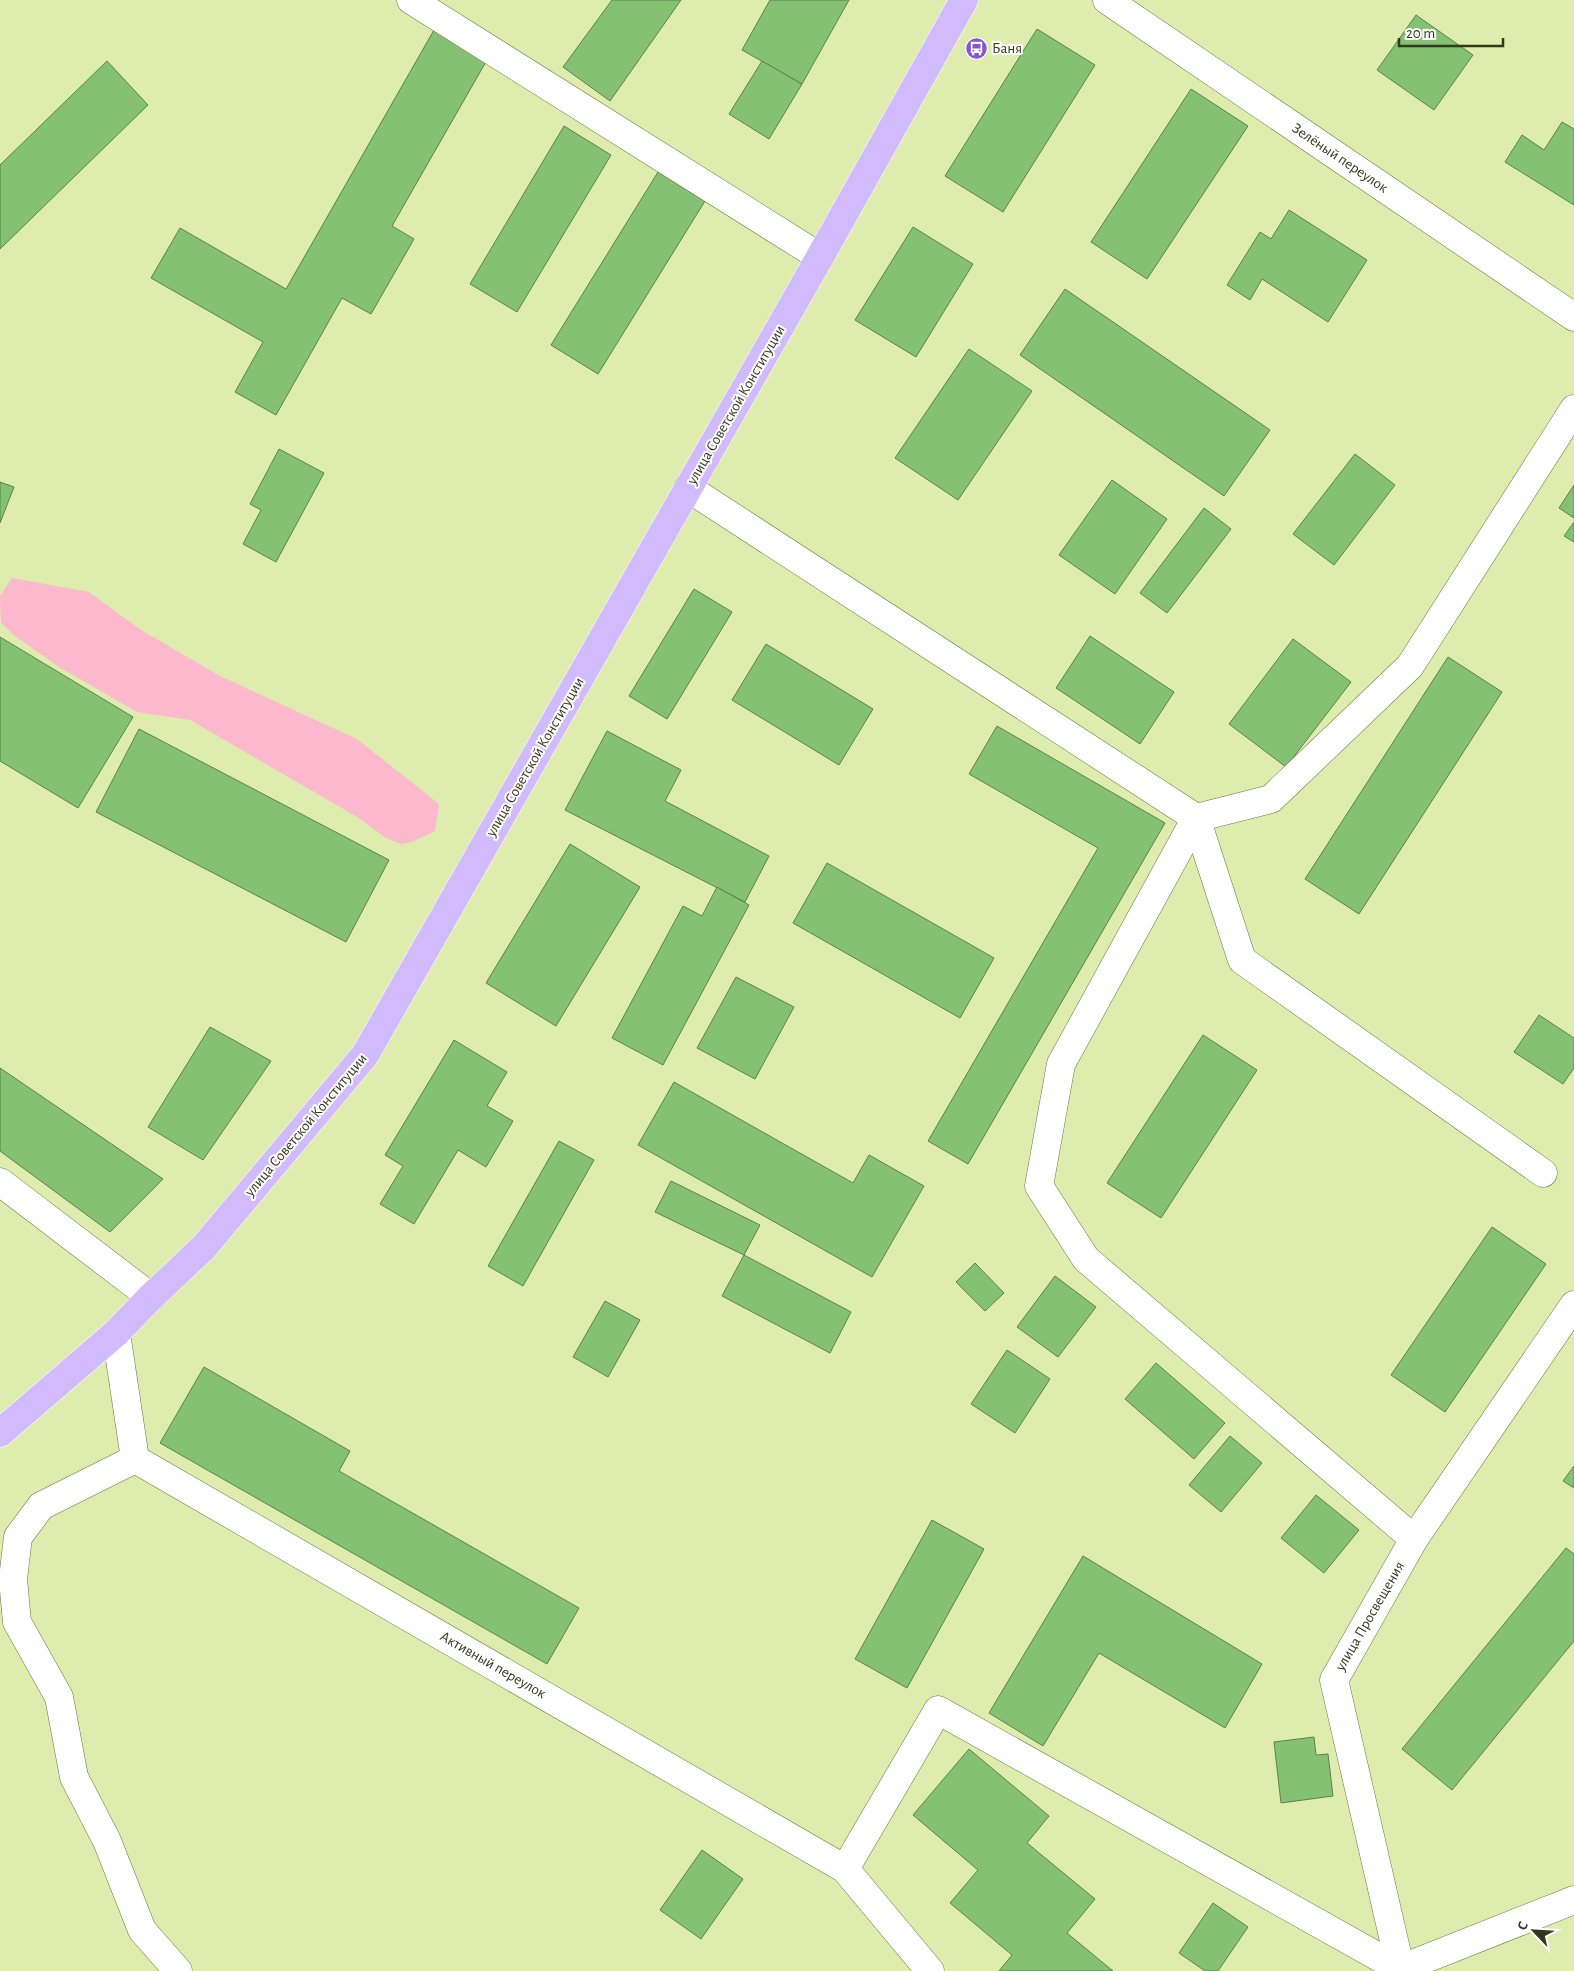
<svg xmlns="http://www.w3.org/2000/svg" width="1574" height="1971" font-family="'Alegreya Sans',sans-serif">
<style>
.green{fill:#fcb8cd}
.building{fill:#85c172;stroke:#5c8050}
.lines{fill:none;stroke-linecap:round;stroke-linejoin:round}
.minor-casing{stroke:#6c783e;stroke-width:29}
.major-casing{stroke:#fff;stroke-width:29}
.minor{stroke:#fff;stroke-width:28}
.major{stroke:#d2bbfd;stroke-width:28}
.labels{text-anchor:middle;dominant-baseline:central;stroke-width:4;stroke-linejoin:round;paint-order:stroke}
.poi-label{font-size:15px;fill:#32371e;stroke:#fff;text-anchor:start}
.street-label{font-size:15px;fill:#32371e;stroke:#fff}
</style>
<rect width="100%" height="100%" fill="#deecae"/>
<polygon class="green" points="12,578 89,592 141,630 220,676 357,739 439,804 435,831 412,842 401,844 386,838 359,818 190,720 137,712 59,667 15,636 1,623 0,596"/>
<g class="building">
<polygon points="612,0 681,0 610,101 563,67"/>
<polygon points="770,0 849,0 802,84 742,50"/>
<polygon points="1416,15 1473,55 1434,110 1377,70"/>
<polygon points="1037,29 1095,65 1003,212 945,176"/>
<polygon points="434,30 487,60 392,226 414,239 371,314 342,298 276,415 235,392 263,342 151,278 180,228 286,289"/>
<polygon points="107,61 148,105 0,249 0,165"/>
<polygon points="762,61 802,84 769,139 729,114"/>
<polygon points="1191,89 1248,126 1147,279 1091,242"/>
<polygon points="1562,122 1574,129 1574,205 1505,162 1522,135 1544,150"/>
<polygon points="564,126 611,155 517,312 470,284"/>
<polygon points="658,172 705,201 598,374 551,345"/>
<polygon points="1289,210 1367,260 1328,322 1262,279 1250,300 1227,285 1260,232 1271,239"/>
<polygon points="913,227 973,264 916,357 855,320"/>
<polygon points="1065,289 1270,430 1224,496 1020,355"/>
<polygon points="969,349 1032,391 958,500 895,458"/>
<polygon points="279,449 324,473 276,562 243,544 261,510 250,504"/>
<polygon points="1355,454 1395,485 1334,565 1293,534"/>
<polygon points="1112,480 1167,519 1115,594 1059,555"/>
<polygon points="0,482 14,487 0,523"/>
<polygon points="1574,485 1574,518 1559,508"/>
<polygon points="1204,508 1231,529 1167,613 1140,593"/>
<polygon points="1574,522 1574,542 1564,536"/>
<polygon points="694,589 732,612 667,719 629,696"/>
<polygon points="1090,636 1174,692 1140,744 1056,688"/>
<polygon points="0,637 133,717 78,808 0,761"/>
<polygon points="1293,639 1351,682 1286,767 1229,724"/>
<polygon points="766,644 873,709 839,765 732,700"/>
<polygon points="1448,657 1502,692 1359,914 1305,879"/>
<polygon points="997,726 1165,823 968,1164 928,1141 1098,848 969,774"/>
<polygon points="139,729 389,860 346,942 96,812"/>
<polygon points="607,731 681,770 665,801 769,856 745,902 565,810"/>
<polygon points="570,844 640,887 556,1026 486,983"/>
<polygon points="827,863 994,958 960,1018 793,923"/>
<polygon points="717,887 749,905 663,1065 612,1038 683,906 702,916"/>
<polygon points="736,977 794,1007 755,1079 697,1048"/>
<polygon points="1539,1015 1574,1038 1574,1068 1563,1084 1514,1052"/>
<polygon points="210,1027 271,1061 203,1160 148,1127"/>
<polygon points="1203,1035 1257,1070 1161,1218 1107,1183"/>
<polygon points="454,1040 507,1072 487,1106 513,1121 486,1167 458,1150 414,1224 380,1204 403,1166 385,1155"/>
<polygon points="0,1068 163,1179 110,1232 0,1151"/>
<polygon points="674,1082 853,1183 869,1155 924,1186 872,1277 638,1145"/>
<polygon points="559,1141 594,1160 523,1286 488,1266"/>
<polygon points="671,1181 760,1225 744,1255 655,1212"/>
<polygon points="1492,1227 1546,1264 1445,1412 1391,1375"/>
<polygon points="744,1255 851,1312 830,1353 722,1296"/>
<polygon points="975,1263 1004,1293 985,1311 956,1282"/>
<polygon points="1055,1276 1096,1307 1058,1357 1017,1327"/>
<polygon points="605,1301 640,1320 608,1377 573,1357"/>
<polygon points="1007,1350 1050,1379 1015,1433 971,1404"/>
<polygon points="1156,1363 1225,1423 1194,1459 1125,1399"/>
<polygon points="204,1367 350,1451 339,1471 579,1608 547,1664 160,1443"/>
<polygon points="1230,1436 1262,1463 1221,1512 1189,1485"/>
<polygon points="1574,1466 1574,1488 1563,1481"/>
<polygon points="1316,1495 1359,1530 1324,1573 1281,1538"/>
<polygon points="932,1520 984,1549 907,1688 855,1659"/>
<polygon points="1566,1548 1574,1554 1574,1641 1452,1790 1402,1749"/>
<polygon points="1083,1556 1262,1664 1225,1728 1099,1653 1043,1746 989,1713"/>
<polygon points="1314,1737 1316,1755 1328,1754 1333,1796 1281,1803 1274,1742"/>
<polygon points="969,1749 1049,1816 1027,1843 1095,1899 1067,1933 1113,1971 999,1971 1012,1955 950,1903 978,1870 913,1815"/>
<polygon points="702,1850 743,1879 701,1939 660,1910"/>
<polygon points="1213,1903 1248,1927 1218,1971 1205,1971 1179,1953"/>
</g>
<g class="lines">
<defs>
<g id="minor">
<polyline points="411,0 820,257"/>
<polyline points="1107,0 1574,317"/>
<polyline points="688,488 1196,818 1242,960 1543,1173"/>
<polyline points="0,1182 151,1297"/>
<polyline points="116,1333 135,1459 845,1869 930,1971"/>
<polyline points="135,1459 41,1506 18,1537 13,1579 17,1622 59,1697 74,1777 107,1841 142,1930 178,1971"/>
<polyline points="1414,1539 1086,1259 1039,1186 1061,1064 1196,818 1271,799 1410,666 1574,409"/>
<polyline points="845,1869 938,1710 1400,1969 1574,1900"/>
<polyline points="1401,1971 1334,1680 1414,1539 1574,1305"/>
</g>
<polyline id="major" points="0,1433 116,1333 151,1297 204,1247 365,1055 820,257 964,0"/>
</defs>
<use href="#minor" class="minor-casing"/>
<use href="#major" class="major-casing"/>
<use href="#minor" class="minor"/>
<use href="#major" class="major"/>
</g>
<defs>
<symbol id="bus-disc" viewBox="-11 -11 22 22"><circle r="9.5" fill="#8455ce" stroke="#fff"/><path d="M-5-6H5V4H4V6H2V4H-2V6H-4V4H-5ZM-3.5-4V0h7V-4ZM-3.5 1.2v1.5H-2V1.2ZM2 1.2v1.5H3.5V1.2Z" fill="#fff"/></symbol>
</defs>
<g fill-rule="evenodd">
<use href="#bus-disc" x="964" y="36" width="25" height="25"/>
</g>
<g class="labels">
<g class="poi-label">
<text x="992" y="48">Баня</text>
</g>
<g class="street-label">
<text transform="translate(1340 158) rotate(34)">Зелёный переулок</text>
<text transform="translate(736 405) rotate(-60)">улица Советской Конституции</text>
<text transform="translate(535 757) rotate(-60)">улица Советской Конституции</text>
<text transform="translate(306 1125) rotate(-50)">улица Советской Конституции</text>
<text transform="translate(1370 1616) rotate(-60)">улица Просвещения</text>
<text transform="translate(493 1665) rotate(30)">Активный переулок</text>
</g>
</g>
<g transform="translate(1534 1931) rotate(295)" stroke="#ffffff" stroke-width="4" paint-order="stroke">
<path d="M0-4L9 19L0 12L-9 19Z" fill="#32371e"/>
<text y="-8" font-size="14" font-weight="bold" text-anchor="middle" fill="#32371e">С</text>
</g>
<path d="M1399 38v8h104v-8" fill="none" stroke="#32371e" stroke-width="2.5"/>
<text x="1406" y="38" font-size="15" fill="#32371e" stroke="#ffffff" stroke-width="4" paint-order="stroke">20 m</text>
</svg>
